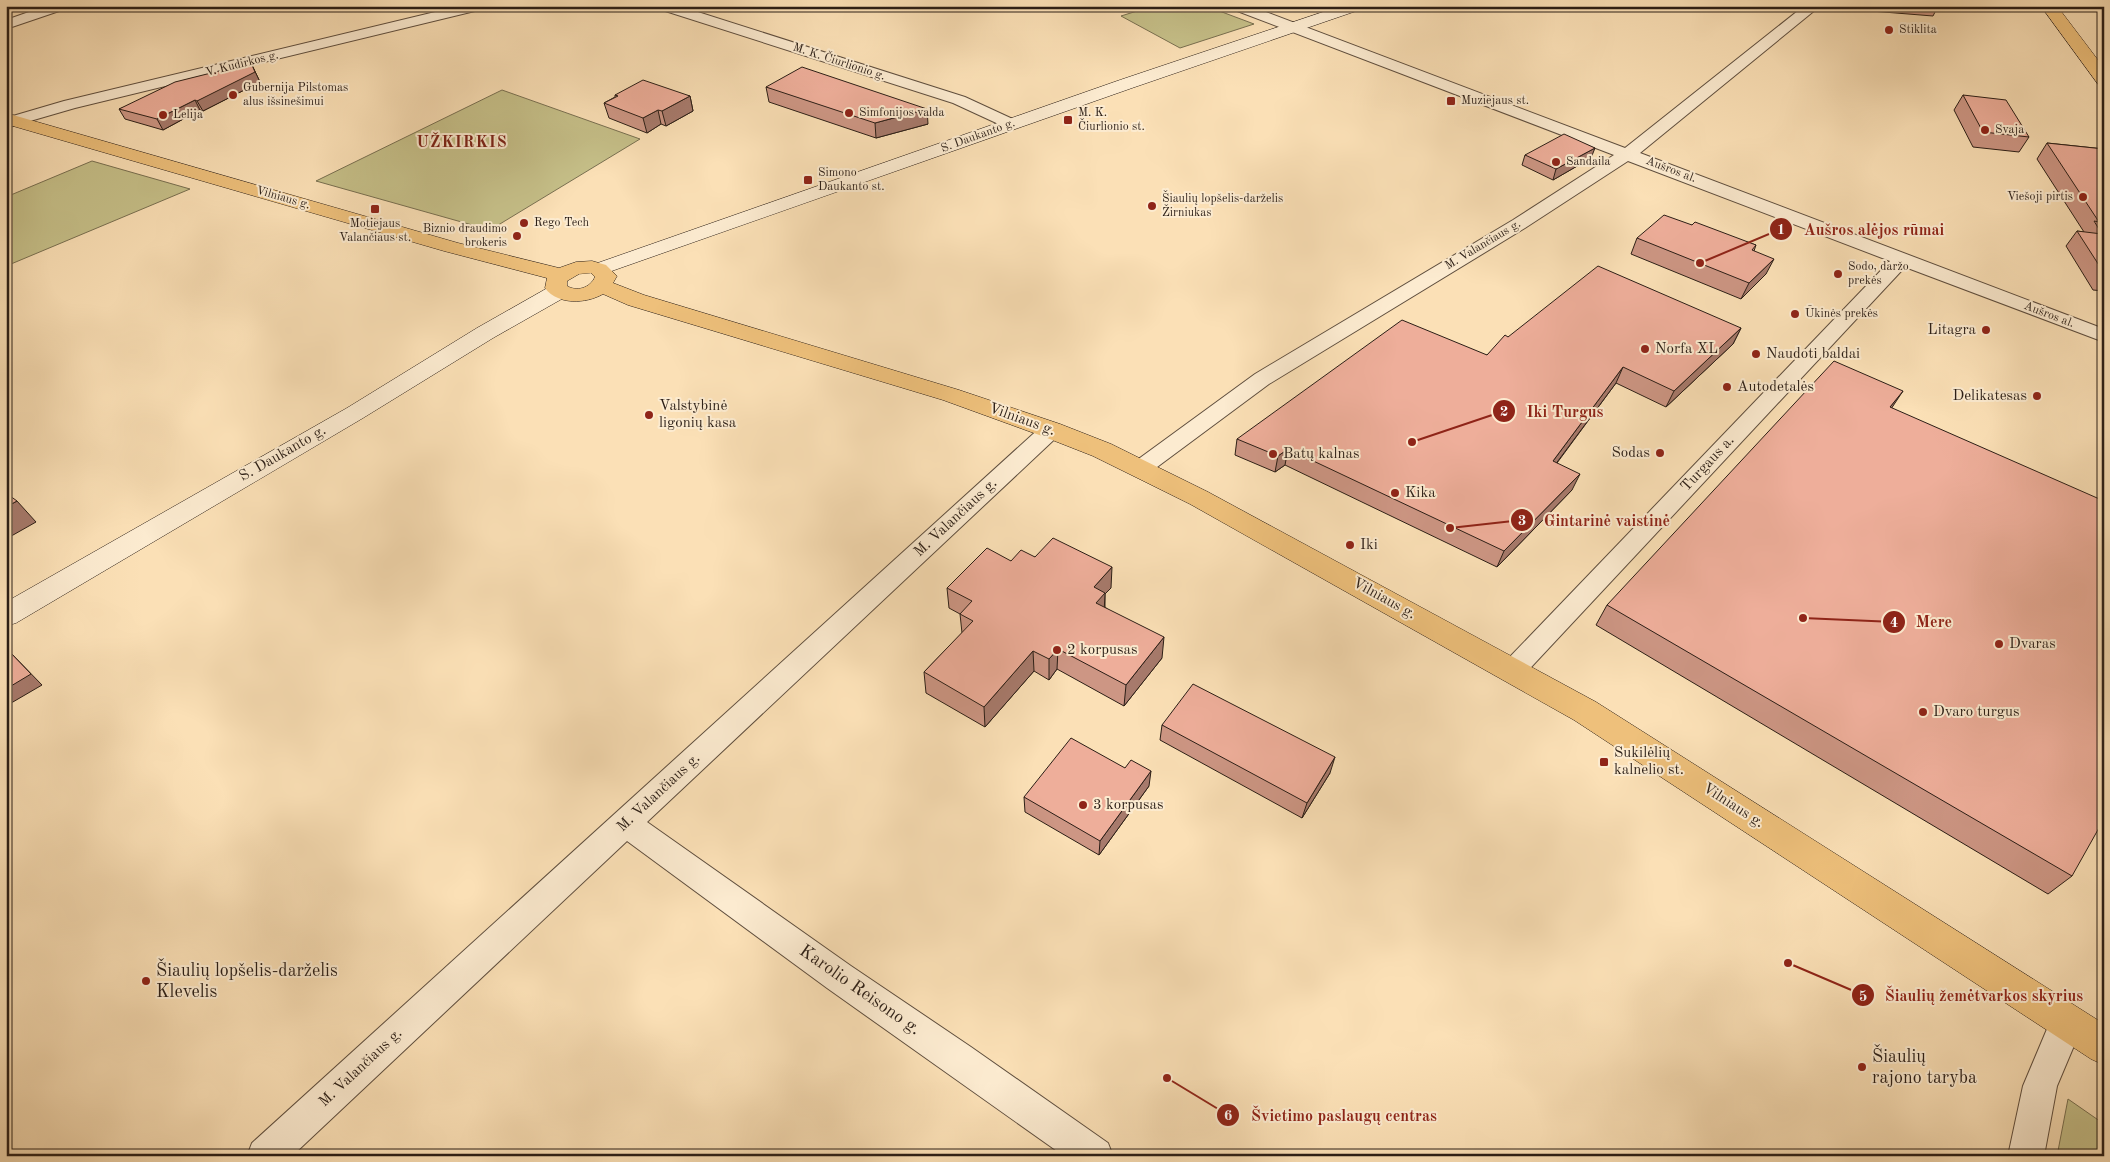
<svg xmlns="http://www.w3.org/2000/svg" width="2110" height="1162" font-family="'Old Standard TT',serif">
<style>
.green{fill:#c6c089;stroke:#786f50}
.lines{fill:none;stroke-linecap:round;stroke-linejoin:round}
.minor-casing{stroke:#5f4e3e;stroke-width:2}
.secondary-casing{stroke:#2b1e16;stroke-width:1}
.primary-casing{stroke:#2b1e16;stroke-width:1}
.trunk-casing{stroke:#2b1e16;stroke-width:1}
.minor{fill:#fcebd0;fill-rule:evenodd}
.secondary{fill:#fcebd0;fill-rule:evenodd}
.primary{fill:#eec07b;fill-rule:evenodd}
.trunk{fill:#eec07b;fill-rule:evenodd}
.wall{fill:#cd9684;stroke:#2b1e16}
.shaded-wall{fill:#a77a6c;stroke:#2b1e16}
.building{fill:#eeae9a;stroke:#2b1e16}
.poi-dot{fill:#8f2418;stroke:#fcebd0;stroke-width:2}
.labels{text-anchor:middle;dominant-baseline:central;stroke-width:4;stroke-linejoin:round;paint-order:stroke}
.far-poi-label{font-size:12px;fill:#2b1e16;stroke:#fcebd0;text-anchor:start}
.far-street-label{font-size:12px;fill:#2b1e16;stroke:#fcebd0}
.poi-label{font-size:15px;fill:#2b1e16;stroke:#fcebd0;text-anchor:start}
.street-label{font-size:15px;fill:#2b1e16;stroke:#fcebd0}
.far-district-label{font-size:16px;font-weight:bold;letter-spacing:1px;fill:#7a1f14;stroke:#fcebd0}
.near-poi-label{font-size:18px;fill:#2b1e16;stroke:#fcebd0;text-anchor:start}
.near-street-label{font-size:18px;fill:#2b1e16;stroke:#fcebd0}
.leader{fill:none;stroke:#8f2418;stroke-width:2}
.callout-dot{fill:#8f2418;stroke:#fcebd0;stroke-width:2}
.mark-label{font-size:15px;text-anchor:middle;font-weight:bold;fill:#fff}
.callout-label{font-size:16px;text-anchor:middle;font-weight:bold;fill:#8f2418;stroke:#fcebd0;stroke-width:4;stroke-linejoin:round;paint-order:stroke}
</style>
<rect width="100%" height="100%" fill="#fbe0b6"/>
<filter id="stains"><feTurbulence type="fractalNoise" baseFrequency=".004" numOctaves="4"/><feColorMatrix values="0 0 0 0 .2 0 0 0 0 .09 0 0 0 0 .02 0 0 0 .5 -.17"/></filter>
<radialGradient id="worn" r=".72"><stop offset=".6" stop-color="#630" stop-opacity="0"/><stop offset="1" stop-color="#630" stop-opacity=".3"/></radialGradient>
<g class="green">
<polygon points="1153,6 1206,6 1254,24 1180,48 1121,16"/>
<polygon points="502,90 640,139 490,230 316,181"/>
<polygon points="92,161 190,189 11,264 6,262 6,197"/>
<polygon points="2068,1099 2104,1124 2104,1156 2057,1156"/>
</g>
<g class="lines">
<defs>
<g id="minor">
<polygon points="46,6 67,6 65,9 6,29 6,20"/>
<polygon points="460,6 486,6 479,10 75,108 6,128 6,118 64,101"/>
<polygon points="657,6 679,6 965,97 1017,121 1019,124 1017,127 1005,127 953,103 659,9"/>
<polygon points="1230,6 1250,6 1625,148 1804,6 1820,6 1640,153 2104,329 2104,342 1905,267 1522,677 1513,681 1504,677 1500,670 1504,663 1890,261 1628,161 1525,228 1269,384 1149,473 1141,476 1133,473 1130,468 1133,463 1255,374 1513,220 1614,155 1232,9"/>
<polygon points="1051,423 1059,425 1062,430 1059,435 647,822 851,966 971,1047 1108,1143 1113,1156 1064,1156 827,988 627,841 292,1156 247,1156 252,1143 1043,425"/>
<polygon points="2067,1005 2079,1010 2084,1022 2057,1086 2044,1156 2008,1156 2023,1086 2055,1010"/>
</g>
<g id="secondary">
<polygon points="1341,6 1365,6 1362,9 1132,88 606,273 599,275 592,273 589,269 592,265 1120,80"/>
<polygon points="559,285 567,286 570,291 567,296 493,338 363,418 16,623 6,626 6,602 347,408 477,328 551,286"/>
</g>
<polygon id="primary" points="2041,6 2057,6 2104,68 2104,85 2098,84"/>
<path id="trunk" d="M6,113L458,243L559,268L576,262L592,261L606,265L617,276L613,283L644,295L959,390L1060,424L1111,444L1208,492L1596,702L2104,1024V1065L2091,1059L1574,720L1190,504L1093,456L1042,436L943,400L628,305L603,294C586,304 557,305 545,288L547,278L444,251L6,124ZM591,273L595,277C590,288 577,292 567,286V281L579,274Z"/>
</defs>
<use href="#minor" class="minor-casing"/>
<use href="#secondary" class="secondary-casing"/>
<use href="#primary" class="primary-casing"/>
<use href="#trunk" class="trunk-casing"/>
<use href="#minor" class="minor"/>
<use href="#secondary" class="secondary"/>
<use href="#primary" class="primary"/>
<use href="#trunk" class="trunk"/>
</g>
<g class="wall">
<polygon points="1869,6 1938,6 1933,16 1871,11"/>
<polygon points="251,63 260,82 203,111 200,110 163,130 125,119 119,109"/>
<polygon points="766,87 928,124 876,138 769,102"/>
<polygon points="615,95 690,96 693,111 666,126 661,124 647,133 609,118 604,103 615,97"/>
<polygon points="1963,95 2029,137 2019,152 1973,147 1954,110"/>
<polygon points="2047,143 2104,149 2104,291 2093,290 2066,246 2077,231 2084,232 2037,159"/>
<polygon points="1525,155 1591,158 1553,180 1522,165"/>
<polygon points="1692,225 1756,245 1754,251 1766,274 1741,299 1631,254 1637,238"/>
<polygon points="1741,328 1733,344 1666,407 1616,383 1557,463 1572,490 1497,567 1285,465 1275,472 1235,455 1237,439 1487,355 1508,337"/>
<polygon points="1892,408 2072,876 2048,894 1596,625 1607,605"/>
<polygon points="1035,557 1111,588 1105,594 1105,607 1162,658 1124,706 1057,669 1049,680 1034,671 985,727 926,693 924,672 962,633 960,614 949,608 947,588 1011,561"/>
<polygon points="1162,725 1330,773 1302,818 1160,740"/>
<polygon points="1149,786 1099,855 1025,812 1024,797"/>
</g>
<g class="shaded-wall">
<polygon points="251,63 260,82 203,111 197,101"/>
<polygon points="690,96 693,111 666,126 662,111"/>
<polygon points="195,100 200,110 163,130 157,119"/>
<polygon points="927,109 928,124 876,138 875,123"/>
<polygon points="658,110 661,124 647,133 643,118"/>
<polygon points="1595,148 1591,158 1553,180 1556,169"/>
<polygon points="1774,259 1766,274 1741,299 1749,283"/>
<polygon points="1741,328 1733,344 1666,407 1674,391"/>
<polygon points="1623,367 1616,383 1546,477 1553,461"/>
<polygon points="1903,391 1889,412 1890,407"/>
<polygon points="1288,449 1285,465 1275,472 1278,456"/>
<polygon points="1580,474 1572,490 1497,567 1504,551"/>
<polygon points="17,501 36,522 6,539 6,507"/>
<polygon points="1112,567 1111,588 1105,594 1104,613 1096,623 1094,587"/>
<polygon points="1164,637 1162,658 1124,706 1126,685"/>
<polygon points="7,649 42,685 6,706 6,689"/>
<polygon points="1058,649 1057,669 1049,680 1049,659"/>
<polygon points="1033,651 1034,671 985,727 984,707"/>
<polygon points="1335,757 1330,773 1302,818 1307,803"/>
<polygon points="1151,771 1149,786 1099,855 1100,841"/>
</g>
<g class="building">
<polygon points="251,63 255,72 197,101 195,100 157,119 119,109 175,82"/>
<polygon points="802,67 927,109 875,123 766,87"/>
<polygon points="643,80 690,96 662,111 658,110 643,118 604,103 618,96 615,95"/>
<polygon points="1963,95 2006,100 2029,137 1983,132"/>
<polygon points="1564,134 1595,148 1556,169 1525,155"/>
<polygon points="2047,143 2104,149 2104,273 2077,231 2102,234 2094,221 2099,222"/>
<polygon points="1664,215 1692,225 1695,222 1756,245 1752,250 1774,259 1749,283 1637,238"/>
<polygon points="1598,266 1741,328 1674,391 1623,367 1553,461 1580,474 1504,551 1288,449 1278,456 1237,439 1402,320 1487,355 1505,335 1508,337"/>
<polygon points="1834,361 1903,391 1890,407 2104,501 2104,819 2072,876 1607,605"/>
<polygon points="6,493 17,501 6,507"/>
<polygon points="1053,538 1112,567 1094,587 1105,593 1096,603 1164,637 1126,685 1058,649 1049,659 1033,651 984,707 924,672 973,621 960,614 972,601 947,588 987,548 1011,561 1021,550 1035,557"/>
<polygon points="6,649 7,649 31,674 6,689"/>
<polygon points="1193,684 1335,757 1307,803 1162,725"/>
<polygon points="1071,738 1125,768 1131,760 1151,771 1100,841 1024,797"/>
</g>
<g class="poi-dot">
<circle cx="1889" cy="30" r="5"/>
<circle cx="233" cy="95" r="5"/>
<rect x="1446" y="96" width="10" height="10" rx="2.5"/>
<circle cx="849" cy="113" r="5"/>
<circle cx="163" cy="115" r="5"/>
<rect x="1063" y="115" width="10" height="10" rx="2.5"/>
<circle cx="1985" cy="130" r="5"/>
<circle cx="1556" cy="162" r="5"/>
<rect x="803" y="175" width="10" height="10" rx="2.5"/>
<circle cx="2083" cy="197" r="5"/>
<circle cx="1152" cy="206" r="5"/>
<rect x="370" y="204" width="10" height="10" rx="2.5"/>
<circle cx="524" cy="223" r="5"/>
<circle cx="517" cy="236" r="5"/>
<circle cx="1838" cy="274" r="5"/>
<circle cx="1795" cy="314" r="5"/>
<circle cx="1986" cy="330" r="5"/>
<circle cx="1645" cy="349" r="5"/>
<circle cx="1756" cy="354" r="5"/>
<circle cx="1727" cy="387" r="5"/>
<circle cx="2037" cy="396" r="5"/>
<circle cx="649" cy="415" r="5"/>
<circle cx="1660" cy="453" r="5"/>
<circle cx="1273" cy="454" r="5"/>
<circle cx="1395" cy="493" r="5"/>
<circle cx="1350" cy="545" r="5"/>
<circle cx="1999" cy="644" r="5"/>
<circle cx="1057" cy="650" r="5"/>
<circle cx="1923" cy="712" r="5"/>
<rect x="1599" y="757" width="10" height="10" rx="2.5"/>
<circle cx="1083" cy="805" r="5"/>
<circle cx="146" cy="981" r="5"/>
<circle cx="1862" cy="1067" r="5"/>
</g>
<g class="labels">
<g class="far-poi-label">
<text x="1899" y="30">Stiklita</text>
<text x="243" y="88">Gubernija Pilstomas<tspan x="243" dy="14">alus išsinešimui</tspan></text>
<text x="1461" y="101">Muziejaus st.</text>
<text x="859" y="113">Simfonijos valda</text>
<text x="1078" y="113">M. K.<tspan x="1078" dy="14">Čiurlionio st.</tspan></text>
<text x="173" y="115">Lelija</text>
<text x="1995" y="130">Svaja</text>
<text x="1566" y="162">Sandaila</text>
<text x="818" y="173">Simono<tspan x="818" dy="14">Daukanto st.</tspan></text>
<text x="2073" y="197" text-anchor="end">Viešoji pirtis</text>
<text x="1162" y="199">Šiaulių lopšelis-darželis<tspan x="1162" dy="14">Žirniukas</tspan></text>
<text x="534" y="223">Rego Tech</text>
<text x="375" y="224" text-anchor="middle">Motiejaus<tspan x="375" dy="14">Valančiaus st.</tspan></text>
<text x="507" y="229" text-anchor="end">Biznio draudimo<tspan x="507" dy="14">brokeris</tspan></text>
<text x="1848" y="267">Sodo, daržo<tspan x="1848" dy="14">prekės</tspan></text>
<text x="1805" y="314">Ūkinės prekės</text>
</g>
<g class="far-street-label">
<text transform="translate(839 62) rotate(18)">M. K. Čiurlionio g.</text>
<text transform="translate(242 64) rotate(-14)">V. Kudirkos g.</text>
<text transform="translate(978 136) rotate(-20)">S. Daukanto g.</text>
<text transform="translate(1671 170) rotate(21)">Aušros al.</text>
<text transform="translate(283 198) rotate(16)">Vilniaus g.</text>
<text transform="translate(1483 245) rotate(-31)">M. Valančiaus g.</text>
<text transform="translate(2049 315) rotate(21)">Aušros al.</text>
</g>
<g class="poi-label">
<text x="1976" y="330" text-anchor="end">Litagra</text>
<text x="1655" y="349">Norfa XL</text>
<text x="1766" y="354">Naudoti baldai</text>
<text x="1737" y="387">Autodetalės</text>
<text x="2027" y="396" text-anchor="end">Delikatesas</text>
<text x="659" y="406">Valstybinė<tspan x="659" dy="17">ligonių kasa</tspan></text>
<text x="1650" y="453" text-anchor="end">Sodas</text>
<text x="1283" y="454">Batų kalnas</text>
<text x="1405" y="493">Kika</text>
<text x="1360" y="545">Iki</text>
<text x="2009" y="644">Dvaras</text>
<text x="1067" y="650">2 korpusas</text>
<text x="1933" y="712">Dvaro turgus</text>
<text x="1614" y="753">Sukilėlių<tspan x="1614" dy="17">kalnelio st.</tspan></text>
<text x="1093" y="805">3 korpusas</text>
</g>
<g class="street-label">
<text transform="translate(1022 420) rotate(20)">Vilniaus g.</text>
<text transform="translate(283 454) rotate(-30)">S. Daukanto g.</text>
<text transform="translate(1708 464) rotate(-47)">Turgaus a.</text>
<text transform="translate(956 518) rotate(-43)">M. Valančiaus g.</text>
<text transform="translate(1384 599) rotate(29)">Vilniaus g.</text>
<text transform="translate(659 793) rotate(-43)">M. Valančiaus g.</text>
<text transform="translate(1733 806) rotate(33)">Vilniaus g.</text>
<text transform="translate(361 1068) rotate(-43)">M. Valančiaus g.</text>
</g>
<g class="far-district-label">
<text x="462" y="143">UŽKIRKIS</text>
</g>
<g class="near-poi-label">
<text x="156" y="971">Šiaulių lopšelis-darželis<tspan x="156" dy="21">Klevelis</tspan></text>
<text x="1872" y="1057">Šiaulių<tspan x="1872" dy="21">rajono taryba</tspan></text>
</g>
<g class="near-street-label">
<text transform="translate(860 990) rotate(35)">Karolio Reisono g.</text>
</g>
</g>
<path class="leader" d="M1700 263L1781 229M1412 442L1504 411M1450 528L1522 520M1803 618L1894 622M1788 963L1863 995M1167 1078L1228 1115"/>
<g class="callout-dot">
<circle cx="1700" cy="263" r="5"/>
<circle cx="1412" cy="442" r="5"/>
<circle cx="1450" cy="528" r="5"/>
<circle cx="1803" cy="618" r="5"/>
<circle cx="1788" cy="963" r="5"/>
<circle cx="1167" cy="1078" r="5"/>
<circle cx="1781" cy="229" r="12"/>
<circle cx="1504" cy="411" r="12"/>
<circle cx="1522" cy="520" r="12"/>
<circle cx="1894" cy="622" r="12"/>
<circle cx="1863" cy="995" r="12"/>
<circle cx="1228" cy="1115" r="12"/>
</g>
<g class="mark-label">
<text x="1781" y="234">1</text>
<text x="1504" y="416">2</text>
<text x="1522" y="525">3</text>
<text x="1894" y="627">4</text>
<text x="1863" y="1001">5</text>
<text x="1228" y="1120">6</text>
</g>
<g class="callout-label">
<text x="1874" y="235">Aušros alėjos rūmai</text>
<text x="1565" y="417">Iki Turgus</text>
<text x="1607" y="526">Gintarinė vaistinė</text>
<text x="1934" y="627">Mere</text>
<text x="1984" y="1001">Šiaulių žemėtvarkos skyrius</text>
<text x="1344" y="1121">Švietimo paslaugų centras</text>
</g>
<rect width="2110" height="1162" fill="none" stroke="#fbe0b6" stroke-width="25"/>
<rect x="8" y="8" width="2095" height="1147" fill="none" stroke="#2b1e16" stroke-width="2.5"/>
<rect x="12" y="12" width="2085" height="1137" fill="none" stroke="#2b1e16"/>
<rect width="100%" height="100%" filter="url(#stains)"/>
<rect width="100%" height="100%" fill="url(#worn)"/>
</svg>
